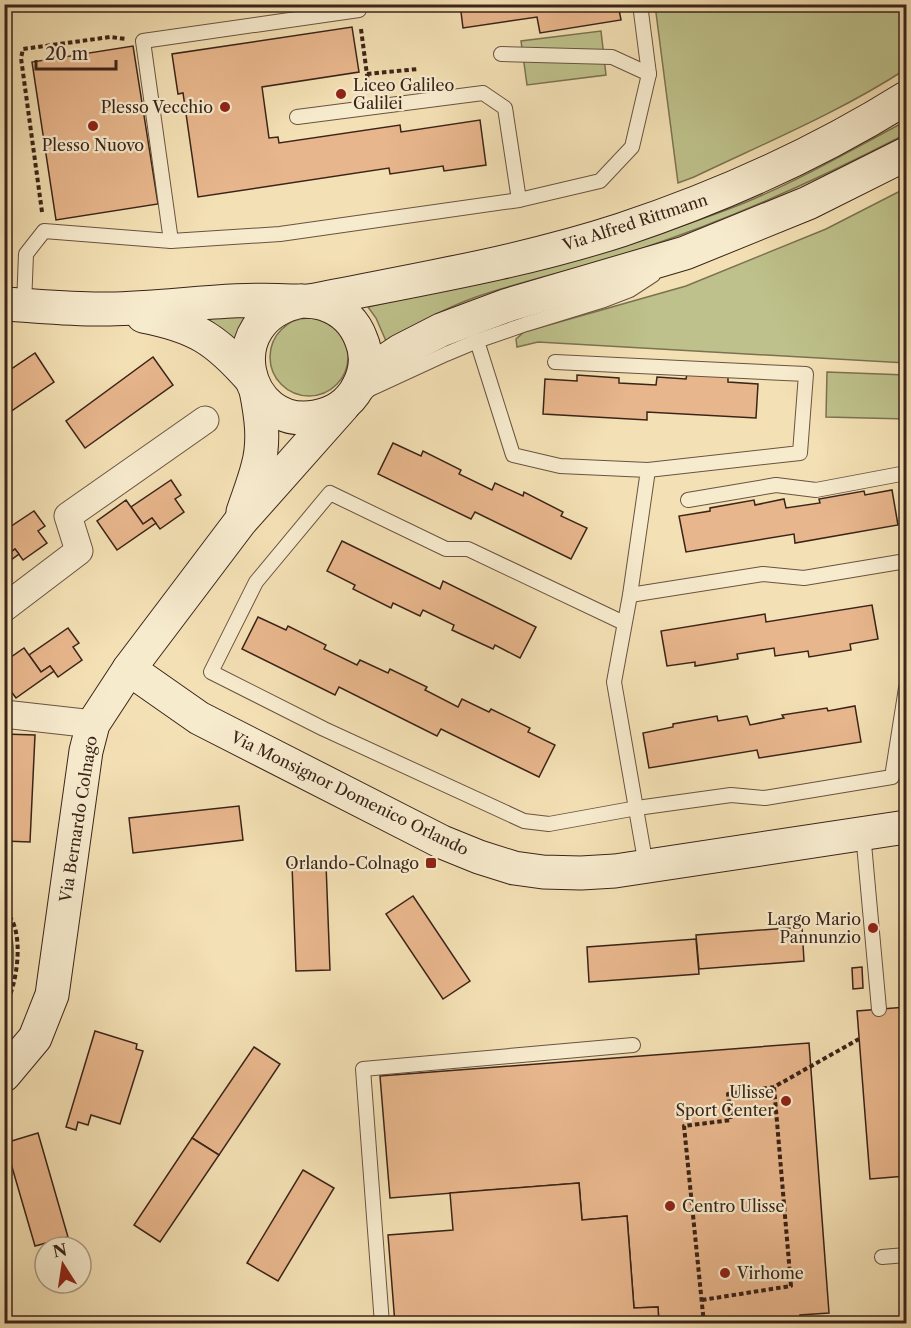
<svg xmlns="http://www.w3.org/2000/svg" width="911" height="1328" font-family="'Libre Caslon Text',serif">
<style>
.green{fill:#bec18b;stroke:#7c7252;stroke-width:1.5}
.building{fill:#e8b68c;stroke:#3b2419;stroke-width:1.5}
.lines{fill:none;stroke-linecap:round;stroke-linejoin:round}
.lane-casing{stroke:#695340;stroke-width:16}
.street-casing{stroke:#695340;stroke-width:29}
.secondary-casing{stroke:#3b2419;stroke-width:35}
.path{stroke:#3b2419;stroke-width:4;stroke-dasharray:4.5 3;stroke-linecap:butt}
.lane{stroke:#f7ebce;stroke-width:14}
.street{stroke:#f7ebce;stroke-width:27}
.secondary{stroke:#f7ebce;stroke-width:33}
.poi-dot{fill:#8f2418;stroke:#f7ebce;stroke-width:2}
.labels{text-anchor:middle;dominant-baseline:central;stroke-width:4.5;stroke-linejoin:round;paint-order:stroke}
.poi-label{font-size:16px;fill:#3b2419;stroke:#f7ebce;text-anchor:end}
.street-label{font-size:16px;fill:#3b2419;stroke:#f7ebce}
</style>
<rect width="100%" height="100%" fill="#f3e0b4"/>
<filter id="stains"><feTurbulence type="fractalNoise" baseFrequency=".00333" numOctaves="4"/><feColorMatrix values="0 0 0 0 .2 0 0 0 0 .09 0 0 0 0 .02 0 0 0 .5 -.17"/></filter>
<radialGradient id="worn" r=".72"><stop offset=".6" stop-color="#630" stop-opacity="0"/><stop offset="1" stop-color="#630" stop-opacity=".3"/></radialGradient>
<g class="green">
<path d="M655,5H906V69C840,112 765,143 694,177L678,183Z"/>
<polygon points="601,31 606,75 527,85 521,41"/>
<path d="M906,121V134C821,178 734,218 643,248C588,267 531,278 476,297C445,308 415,325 386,341L376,318L368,307C494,278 624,251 744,203C800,180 853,149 906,121Z"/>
<polygon points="906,188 906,363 538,342 517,347 516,339 524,332 686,286 826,229"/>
<polygon points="194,315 248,316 236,338 233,340"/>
<circle cx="309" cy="357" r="39"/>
<polygon points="827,372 906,375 906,419 826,417"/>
<path d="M4,918C17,936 16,978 5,997Z"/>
</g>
<g class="building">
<polygon points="460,4 618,4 621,20 540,33 537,17 463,28"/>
<polygon points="352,27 359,72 262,87 269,138 278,137 279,143 400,125 401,132 480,120 486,165 444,171 443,166 390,174 389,168 198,197 183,93 178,94 172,54"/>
<polygon points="133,46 158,204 56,220 32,62"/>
<polygon points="35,353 54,382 4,416 4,374"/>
<polygon points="153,357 173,385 85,448 66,421"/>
<polygon points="687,374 728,377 728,382 758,384 756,418 647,412 647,420 543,414 545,379 577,381 577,375 619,378 619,383 656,385 657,377 686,379"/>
<polygon points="393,443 421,456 423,451 461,470 459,474 492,490 495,483 523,496 524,492 563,512 561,516 587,528 571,559 475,512 471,519 378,474"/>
<polygon points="171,480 181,495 175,499 184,512 160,529 152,518 143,524 131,507"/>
<polygon points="892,490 898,525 795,543 794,534 686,552 679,516 710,511 710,508 754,500 755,505 784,499 786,508 820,503 819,499 864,491 865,495"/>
<polygon points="126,500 143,524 152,518 156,523 117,550 97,521"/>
<polygon points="34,511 45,526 38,531 47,543 23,560 15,549 7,555 4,552 4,531"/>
<polygon points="342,541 440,589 443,581 536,627 520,658 495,645 493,649 452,630 454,625 423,610 420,616 393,603 391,608 353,589 355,585 327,571"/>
<polygon points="15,549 19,554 4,565 4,552 7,555"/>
<polygon points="872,605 878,639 850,644 851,650 809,657 808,651 775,656 774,648 737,654 738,659 695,666 695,662 667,666 661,631 765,614 766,622"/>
<polygon points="258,617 286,630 288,626 326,645 324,649 357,665 360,660 388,673 390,669 427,687 425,690 458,707 462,699 489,712 491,709 530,728 528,732 555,745 539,777 441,729 437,736 339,687 335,695 242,649"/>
<polygon points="68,628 79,643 73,647 82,660 58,677 50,666 41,672 29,655"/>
<polygon points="24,648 41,672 50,666 54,671 16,698 4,682 4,662"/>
<polygon points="855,706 861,742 759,758 757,750 649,768 643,733 673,727 673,724 717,716 718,721 747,716 750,725 784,718 782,715 827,708 828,711"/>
<polygon points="4,734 35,735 30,842 4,841"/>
<polygon points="239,806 243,840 133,853 129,818"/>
<polygon points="326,864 330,970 296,971 292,865"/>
<polygon points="413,896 470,981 443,999 386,914"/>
<polygon points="802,927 804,961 699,969 696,935"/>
<polygon points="696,939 699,974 589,982 587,947"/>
<polygon points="862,967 863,988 853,989 852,968"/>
<polygon points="906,1007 906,1176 870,1179 857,1011"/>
<polygon points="95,1031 137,1044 136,1049 143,1051 120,1124 91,1115 88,1125 78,1122 76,1130 66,1127"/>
<polygon points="809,1043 829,1313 800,1315 801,1324 659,1324 658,1307 634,1308 627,1216 582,1220 579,1183 390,1198 380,1076"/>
<polygon points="254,1047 280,1064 219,1155 192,1138"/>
<polygon points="38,1133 68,1237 35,1246 5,1143"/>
<polygon points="192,1138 219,1155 160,1242 134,1225"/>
<polygon points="303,1170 334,1188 278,1281 247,1263"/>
<polygon points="579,1183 582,1220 627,1216 634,1308 658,1307 659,1324 395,1324 388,1235 453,1230 450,1193"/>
<polygon points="906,1317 906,1324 848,1324 847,1322"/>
</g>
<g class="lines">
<defs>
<g id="lane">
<polyline points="501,54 612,57 649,74"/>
<polyline points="519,200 600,181 632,147 649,74 640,4"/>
<polyline points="171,241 143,41 359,10"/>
<polyline points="24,305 26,254 44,231 171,241 280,234 519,200 505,108 483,93 297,117"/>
<polyline points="477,341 513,455 560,466 648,470 630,595 614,682 646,866"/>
<polyline points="555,362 806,374 800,453 648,470"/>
<polyline points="368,390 446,354 477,341 526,324 604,300 630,290 653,275"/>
<polyline points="688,500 776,485 816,490 906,473"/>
<polyline points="630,595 763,574 804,578 906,561"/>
<polyline points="624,623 468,549 446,549 330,493 256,582 211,672 324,729 524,821 549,824 637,808 731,795 765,798 892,777 906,688"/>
<polyline points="863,833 879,1009"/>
<polyline points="882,1257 906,1255"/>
<polyline points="382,1324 363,1069 633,1045"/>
</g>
<g id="street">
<polyline points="4,608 79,551 68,516 205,420"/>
<polyline points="4,714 93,724"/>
</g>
<g id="secondary">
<path d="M310,301C414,280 520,263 621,230C720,197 818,153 906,98"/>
<path d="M4,304C39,306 75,310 109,309C170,308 230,297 291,301C303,301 316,300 327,305C343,311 355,323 361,339C368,355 366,372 358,387C349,404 333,414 315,417C244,430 216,319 301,301"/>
<path d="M143,316C195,326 216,339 251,379"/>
<polyline points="358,387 385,361 400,351 441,330 508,305 685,253 808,203 906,154"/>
<path d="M243,512C248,497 254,482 258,466C265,441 261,415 256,390"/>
<polyline points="129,669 199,718 442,842 479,857 514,868 543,872 581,873 615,871 906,827"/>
<polyline points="4,1075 35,1038 52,995 86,751 93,724 129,669 240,522 343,406"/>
</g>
</defs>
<use href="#lane" class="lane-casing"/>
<use href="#street" class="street-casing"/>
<use href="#secondary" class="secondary-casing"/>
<g class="path">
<polyline points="361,29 369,90"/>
<polyline points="367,74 418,69"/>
<polyline points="42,212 21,58 23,49 110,37 126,39"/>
<path d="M4,911C26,925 18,987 4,1007"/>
<polyline points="702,1300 791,1286 774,1087"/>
<polyline points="704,1324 684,1126 731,1120 728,1094 774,1087 859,1039"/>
</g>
<use href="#lane" class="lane"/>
<use href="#street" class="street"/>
<use href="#secondary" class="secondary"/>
</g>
<g class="poi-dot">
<circle cx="341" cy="94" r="6"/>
<circle cx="225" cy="107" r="6"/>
<circle cx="93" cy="126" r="6"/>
<rect x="425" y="857" width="12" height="12" rx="3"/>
<circle cx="873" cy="928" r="6"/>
<circle cx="786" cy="1101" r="6"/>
<circle cx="670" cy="1206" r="6"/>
<circle cx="725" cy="1273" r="6"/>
</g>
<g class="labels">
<g class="poi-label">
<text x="353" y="85" text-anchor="start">Liceo Galileo<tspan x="353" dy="18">Galilei</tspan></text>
<text x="213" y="107">Plesso Vecchio</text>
<text x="93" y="145" text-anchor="middle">Plesso Nuovo</text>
<text x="419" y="863">Orlando-Colnago</text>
<text x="861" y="919">Largo Mario<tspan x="861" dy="18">Pannunzio</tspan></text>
<text x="774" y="1092">Ulisse<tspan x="774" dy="18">Sport Center</tspan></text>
<text x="682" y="1206" text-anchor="start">Centro Ulisse</text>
<text x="737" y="1273" text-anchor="start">Virhome</text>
</g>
<g class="street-label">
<text transform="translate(635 222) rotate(-18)">Via Alfred Rittmann</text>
<text transform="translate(350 793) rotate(26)">Via Monsignor Domenico Orlando</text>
<text transform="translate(78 819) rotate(-81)">Via Bernardo Colnago</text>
</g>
</g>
<rect width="911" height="1328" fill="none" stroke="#f3e0b4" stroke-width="24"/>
<rect x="6" y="6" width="899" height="1316" fill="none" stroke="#3b2419" stroke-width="3"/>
<rect x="12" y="12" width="887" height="1304" fill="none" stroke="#3b2419" stroke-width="1.5"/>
<g transform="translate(63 1265) rotate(348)"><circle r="28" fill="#f7ebce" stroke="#ac9b86" stroke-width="1.5"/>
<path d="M0-4.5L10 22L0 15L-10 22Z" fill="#8f2418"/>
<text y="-9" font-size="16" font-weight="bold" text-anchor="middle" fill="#3b2419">N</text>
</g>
<path d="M36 60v9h80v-9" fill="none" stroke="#3b2419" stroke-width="3"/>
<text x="45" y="60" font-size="18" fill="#3b2419" stroke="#f7ebce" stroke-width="4.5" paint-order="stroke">20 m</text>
<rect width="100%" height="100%" filter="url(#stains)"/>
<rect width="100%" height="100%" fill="url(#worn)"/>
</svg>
